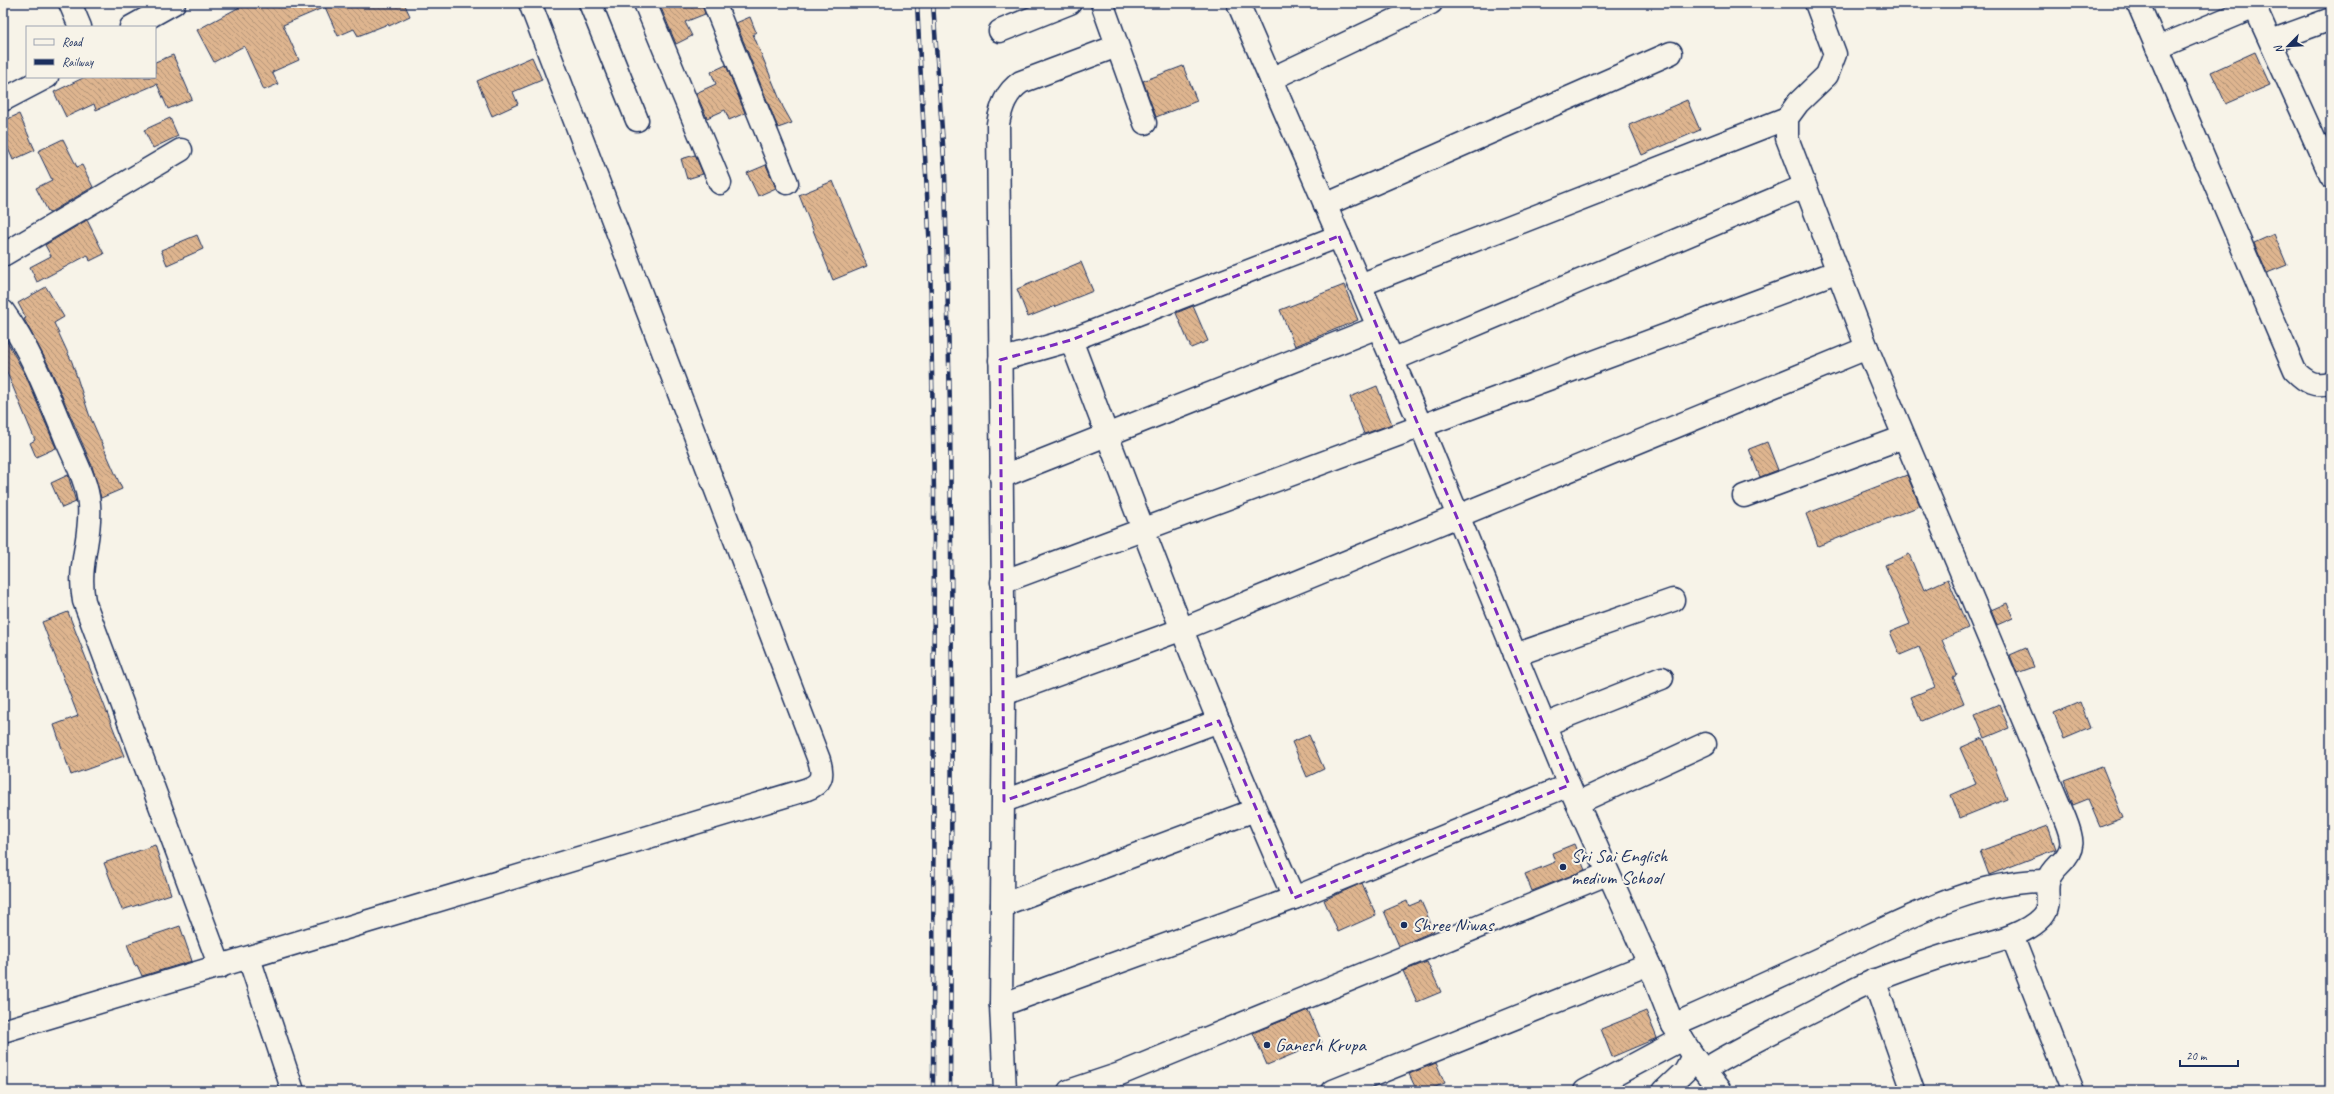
<svg xmlns="http://www.w3.org/2000/svg" width="2334" height="1094" font-family="Caveat,sans-serif">
<style>
.building{fill:url(#building-back-hatch);stroke:#1b2f5e}
.lines{fill:none;stroke-linecap:round;stroke-linejoin:round}
.minor-casing{stroke:#1b2f5e;stroke-width:25}
.minor{stroke:#f7f3e8;stroke-width:22}
.rail-casing{stroke:#1b2f5e;stroke-width:4.5}
.rail{stroke:#f7f3e8;stroke-width:3;stroke-dasharray:9;stroke-linecap:butt}
.marked{fill:none;stroke:#7b2cbf;stroke-width:3;stroke-dasharray:8 5;stroke-linejoin:round}
.poi-dot{fill:#1b2f5e;stroke:#f7f3e8;stroke-width:1.5}
.labels{text-anchor:middle;dominant-baseline:central;stroke-width:4;stroke-linejoin:round;paint-order:stroke}
.poi-label{font-size:19px;fill:#1b2f5e;stroke:#f7f3e8;text-anchor:start}
</style>
<defs>
<pattern id="building-back-hatch" width="6" height="6" patternUnits="userSpaceOnUse"><rect width="6" height="6" fill="#deb58f"/><path d="M-1 5l2 2M0 0l6 6M5-1l2 2" fill="none" stroke="#b39478"/></pattern>
</defs>
<rect width="100%" height="100%" fill="#f7f3e8"/>
<filter id="ink" filterUnits="userSpaceOnUse"><feTurbulence type="fractalNoise" baseFrequency=".025" numOctaves="2"/><feDisplacementMap in="SourceGraphic" scale="8" xChannelSelector="R" yChannelSelector="G"/><feConvolveMatrix kernelMatrix="1 2 1 2 8 2 1 2 1" color-interpolation-filters="sRGB"/></filter>
<g filter="url(#ink)">
<g class="building">
<polygon points="247,3 404,3 410,16 389,26 388,24 358,36 354,29 338,36 325,7 283,25 299,60 272,72 278,84 264,90 244,46 214,62 197,30"/>
<polygon points="659,3 702,3 705,14 685,22 692,36 676,44"/>
<polygon points="750,17 756,32 753,34 783,107 792,123 778,128 736,23"/>
<polygon points="2255,52 2270,85 2226,104 2211,72"/>
<polygon points="173,55 192,99 168,109 157,84 96,110 94,104 66,117 54,92 85,77 155,77 155,62"/>
<polygon points="532,57 542,80 513,92 518,104 492,116 477,81"/>
<polygon points="726,65 745,113 729,120 725,110 707,118 696,93 716,84 711,72"/>
<polygon points="1183,66 1197,101 1156,117 1143,81"/>
<polygon points="1687,100 1700,130 1642,155 1629,125"/>
<polygon points="19,114 35,150 13,160 3,137 3,121"/>
<polygon points="170,118 178,136 153,148 144,130"/>
<polygon points="63,139 77,167 82,165 93,187 49,213 36,188 52,180 38,151"/>
<polygon points="695,155 703,174 687,179 681,159"/>
<polygon points="766,165 776,188 758,196 747,173"/>
<polygon points="833,181 867,266 833,280 799,195"/>
<polygon points="87,220 104,254 90,261 88,255 37,282 30,267 51,256 45,245"/>
<polygon points="2274,234 2287,265 2267,273 2254,243"/>
<polygon points="197,235 203,249 167,265 161,250"/>
<polygon points="1081,262 1093,291 1028,317 1017,289"/>
<polygon points="1344,285 1358,320 1295,346 1280,310"/>
<polygon points="46,287 64,317 54,323 72,362 89,414 122,489 101,498 92,466 50,368 24,319 26,318 18,303"/>
<polygon points="1193,306 1208,341 1191,348 1176,313"/>
<polygon points="3,334 27,378 56,448 36,457 30,443 35,440 3,363"/>
<polygon points="1377,386 1392,424 1364,434 1350,397"/>
<polygon points="1767,442 1778,470 1760,477 1749,449"/>
<polygon points="68,475 76,502 62,508 51,483"/>
<polygon points="1907,475 1920,506 1818,546 1806,514"/>
<polygon points="1909,554 1924,590 1948,579 1968,628 1942,640 1957,675 1953,677 1964,703 1921,721 1911,697 1935,687 1919,647 1900,655 1890,632 1910,624 1885,565"/>
<polygon points="2007,603 2013,618 1997,625 1991,610"/>
<polygon points="68,612 124,756 71,775 54,725 78,716 42,622"/>
<polygon points="2026,648 2034,667 2017,673 2010,655"/>
<polygon points="2080,702 2090,728 2064,739 2054,713"/>
<polygon points="1999,704 2009,728 1985,738 1975,714"/>
<polygon points="1309,735 1324,769 1307,777 1292,742"/>
<polygon points="1983,738 2007,799 1960,818 1951,795 1976,784 1960,748"/>
<polygon points="2102,766 2123,818 2100,827 2088,799 2073,805 2064,780"/>
<polygon points="2048,826 2056,849 1989,875 1980,851"/>
<polygon points="1574,844 1585,870 1532,891 1525,874 1555,862 1552,853"/>
<polygon points="155,845 171,894 122,910 104,863"/>
<polygon points="1362,883 1376,915 1338,932 1324,900"/>
<polygon points="1407,901 1409,906 1421,901 1434,931 1399,946 1384,911"/>
<polygon points="180,926 192,961 142,976 137,965 135,966 127,944"/>
<polygon points="1427,962 1441,992 1417,1002 1403,971"/>
<polygon points="1308,1010 1322,1042 1267,1065 1253,1033"/>
<polygon points="1646,1011 1657,1038 1612,1057 1601,1029"/>
<polygon points="1436,1063 1445,1083 1426,1091 1417,1091 1409,1074"/>
</g>
<g class="lines">
<defs>
<g id="minor">
<polyline points="70,3 80,27"/>
<polyline points="590,3 637,120"/>
<polyline points="645,3 720,183"/>
<polyline points="714,3 787,183"/>
<polyline points="1102,3 1145,123"/>
<polyline points="1238,3 1421,426 1569,785 1649,964 1673,1025 1693,1056 1720,1091"/>
<path d="M2138,3L2295,371C2306,382 2315,388 2331,382"/>
<polyline points="2253,3 2331,176"/>
<polyline points="131,27 174,3"/>
<polyline points="1000,31 1070,3"/>
<polyline points="2271,41 2331,19"/>
<polyline points="2157,48 2255,7"/>
<polyline points="1271,79 1431,3"/>
<polyline points="3,100 47,77"/>
<polyline points="1325,205 1671,53"/>
<polyline points="3,255 181,150"/>
<polyline points="1360,285 1787,118"/>
<path d="M3,311C31,350 48,395 66,439C75,460 87,481 89,504C92,539 77,564 84,601L220,967"/>
<path d="M1071,340C1142,527 1212,715 1294,898"/>
<polyline points="1000,360 1071,340 1339,236"/>
<polyline points="1392,360 1805,186"/>
<polyline points="1001,477 1378,327"/>
<polyline points="1744,496 1904,437"/>
<polyline points="1002,582 1836,272"/>
<polyline points="1515,655 1673,600"/>
<polyline points="1004,694 1183,629 1867,348"/>
<polyline points="1544,725 1662,678"/>
<polyline points="1004,801 1219,721"/>
<polyline points="1577,803 1705,744"/>
<polyline points="1002,905 1255,810"/>
<polyline points="2012,936 2073,1091"/>
<polyline points="249,958 293,1091"/>
<polyline points="1874,980 1913,1091"/>
<polyline points="1001,1005 1294,898 1569,785"/>
<path d="M1673,1025C1730,1000 1787,974 1845,947C1908,918 1976,880 2048,881"/>
<path d="M3,1031L805,790C822,784 824,776 819,760L530,3"/>
<path d="M1704,1070C1739,1048 1777,1030 1814,1011C1834,1001 1854,988 1876,980C1902,970 1929,960 1956,952C1982,944 2023,938 2042,917C2053,905 2044,892 2049,879C2051,873 2055,869 2059,865C2076,849 2073,839 2065,819L1867,348L1787,138V118L1798,103L1827,75L1835,54L1816,3"/>
<path d="M1005,1091L1001,1005L1004,694L998,124C1001,107 1006,92 1021,82L1117,46"/>
<polyline points="1069,1091 1120,1074 1607,874"/>
<polyline points="1333,1091 1649,964"/>
<polyline points="1585,1091 1682,1039"/>
<polyline points="1664,1091 1685,1071 1693,1056"/>
</g>
</defs>
<use href="#minor" class="minor-casing"/>
<use href="#minor" class="minor"/>
<defs>
<g id="rail">
<polyline points="917,3 930,251 934,492 933,1091"/>
<polyline points="933,3 945,173 950,409 952,688 950,1091"/>
</g>
</defs>
<use href="#rail" class="rail-casing"/>
<use href="#rail" class="rail"/>
</g>
</g>
<path class="marked" d="M1339,236L1569,785L1294,898L1219,721L1004,801L1000,360L1071,340Z"/>
<g class="poi-dot">
<circle cx="1563" cy="867" r="4"/>
<circle cx="1404" cy="925" r="4"/>
<circle cx="1267" cy="1045" r="4"/>
</g>
<g class="labels">
<g class="poi-label">
<text x="1571" y="856">Sri Sai English<tspan x="1571" dy="22">medium School</tspan></text>
<text x="1412" y="925">Shree Niwas</text>
<text x="1275" y="1045">Ganesh Krupa</text>
</g>
</g>
<rect width="2334" height="1094" fill="none" stroke="#f7f3e8" stroke-width="16"/>
<rect x="8" y="8" width="2318" height="1078" fill="none" stroke="#1b2f5e" stroke-width="1.5" filter="url(#ink)"/>
<rect x="26" y="26" width="130" height="52" fill="#f7f3e8" stroke="#9fa5b1"/>
<rect x="34" y="39" width="20" height="6" fill="#f7f3e8" stroke="#9fa5b1"/>
<text x="62" y="46" font-size="12" fill="#1b2f5e">Road</text>
<rect x="34" y="59" width="20" height="6" fill="#1b2f5e" stroke="#9fa5b1"/>
<text x="62" y="66" font-size="12" fill="#1b2f5e">Railway</text>
<g transform="translate(2288 46) rotate(246)" stroke="#f7f3e8" stroke-width="3" paint-order="stroke">
<path d="M0-3L7 15L0 10L-7 15Z" fill="#1b2f5e"/>
<text y="-6" font-size="11" font-weight="bold" text-anchor="middle" fill="#1b2f5e">N</text>
</g>
<path d="M2180 1060v6h58v-6" fill="none" stroke="#1b2f5e" stroke-width="2"/>
<text x="2186" y="1060" font-size="12" fill="#1b2f5e" stroke="#f7f3e8" stroke-width="3" paint-order="stroke">20 m</text>
</svg>
